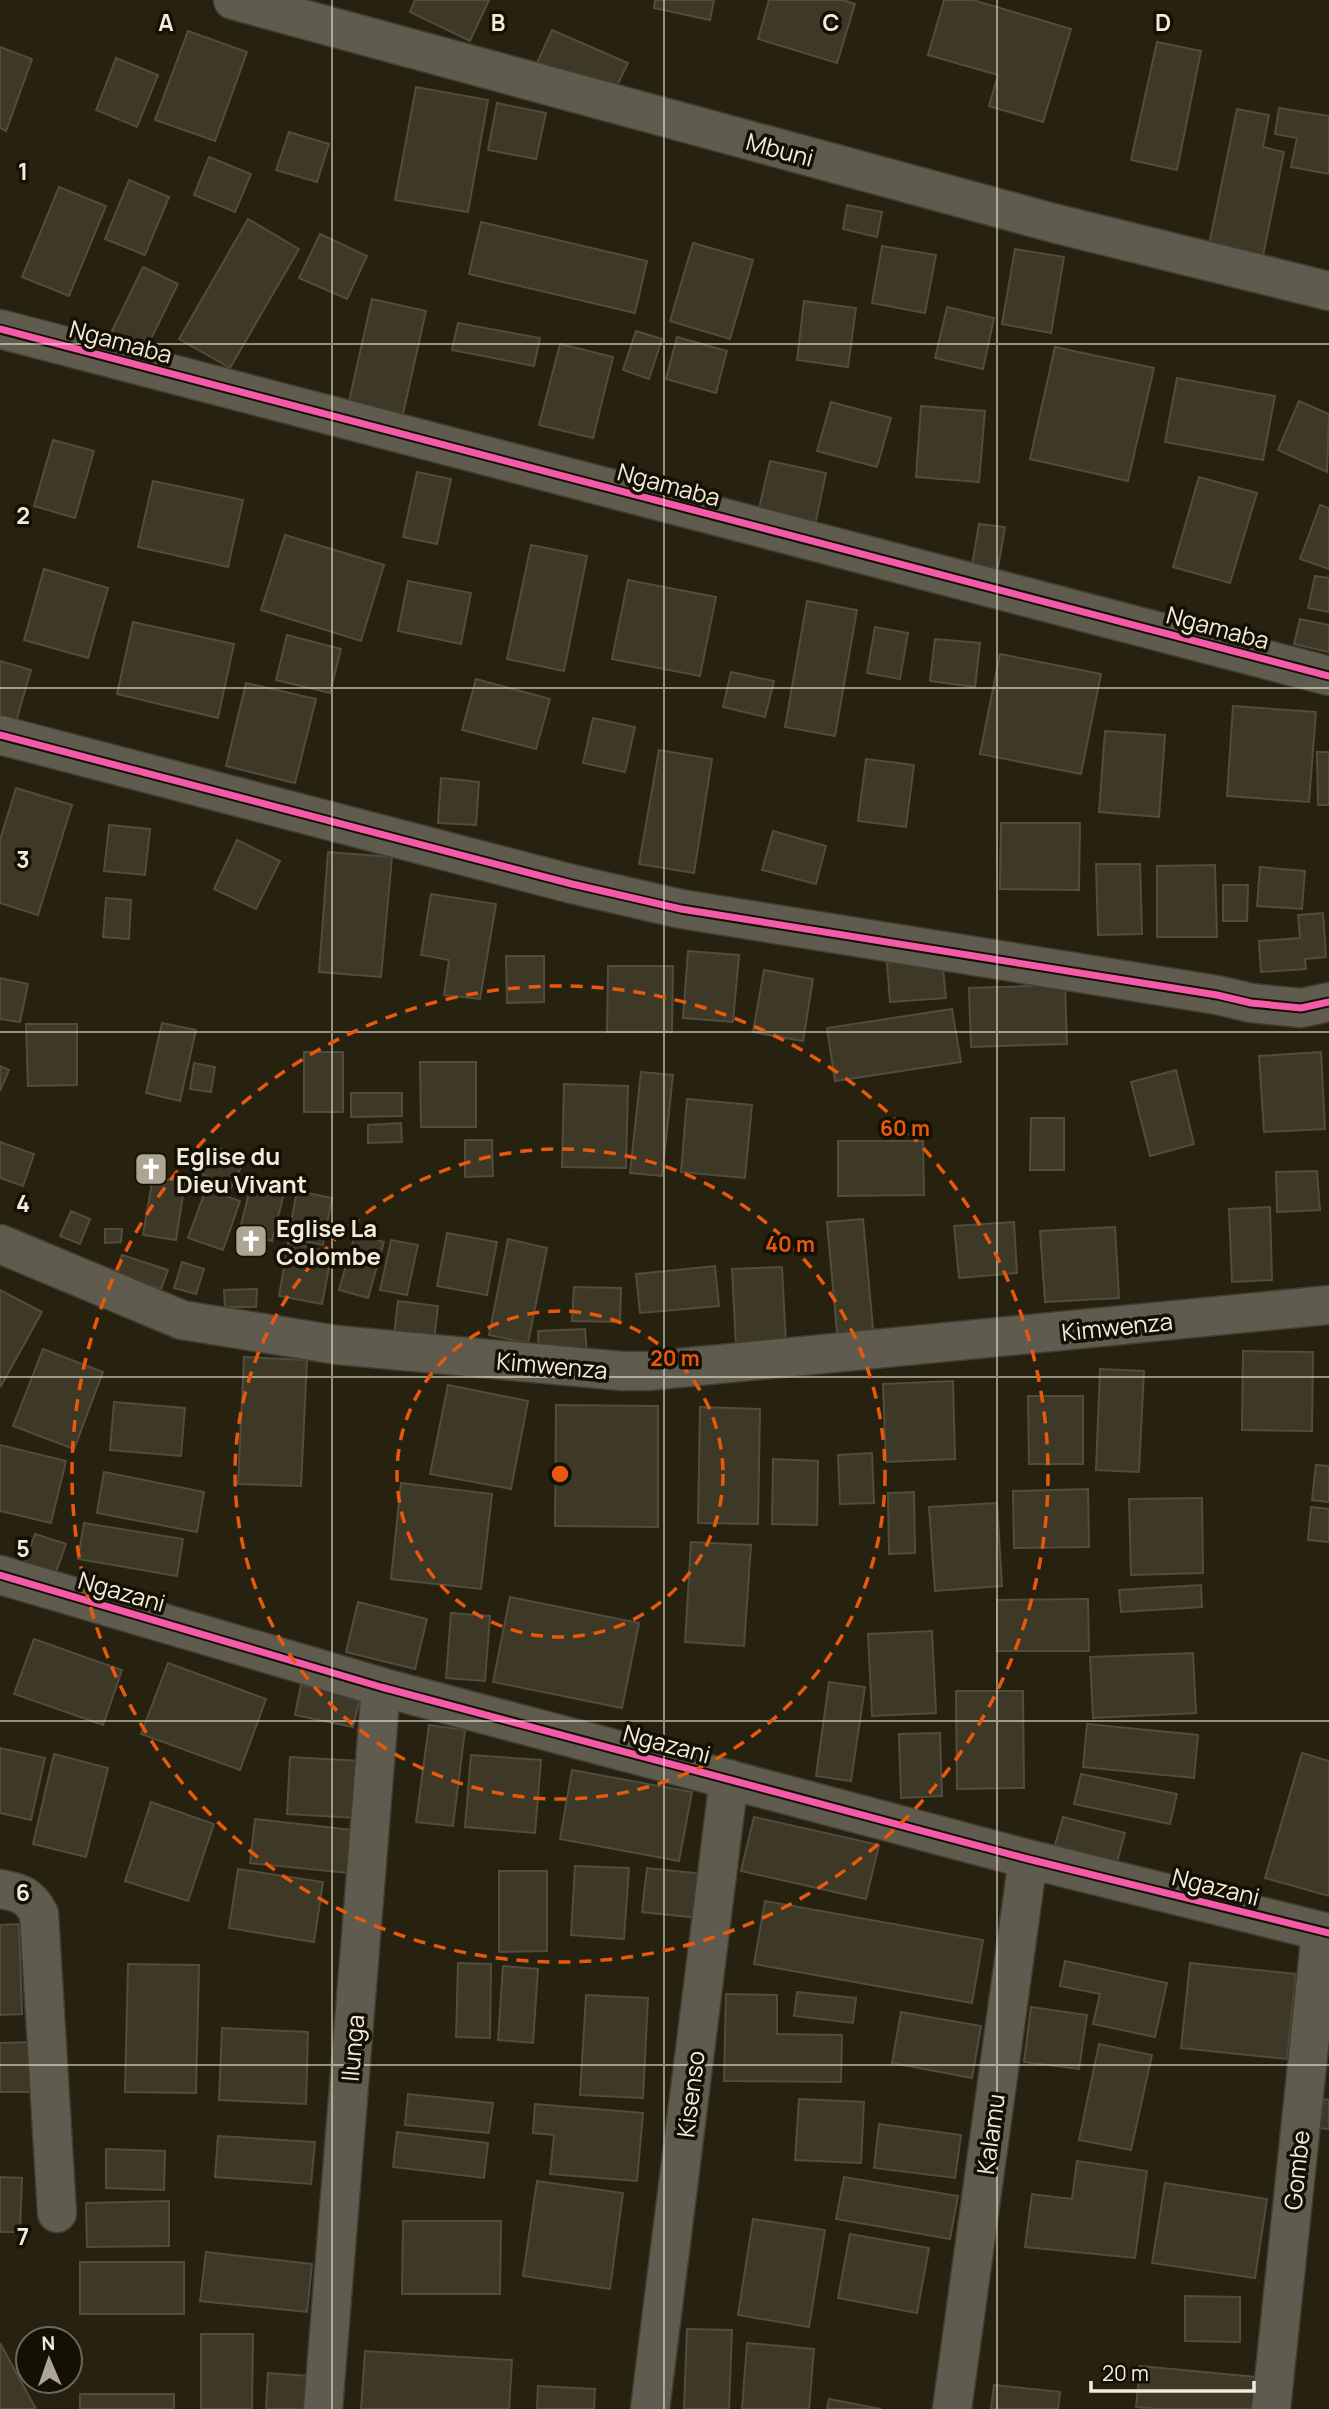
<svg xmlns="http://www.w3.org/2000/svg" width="1329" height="2409" font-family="Manrope,sans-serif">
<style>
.building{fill:#3e3826;stroke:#514c3e;stroke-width:2}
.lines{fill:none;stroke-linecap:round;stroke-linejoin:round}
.minor-casing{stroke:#413d30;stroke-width:41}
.minor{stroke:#5f5b4f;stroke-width:38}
.cycleway-casing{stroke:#151004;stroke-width:11}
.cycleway{stroke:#f35aa7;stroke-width:7}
.grid{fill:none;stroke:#f3ecdb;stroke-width:2;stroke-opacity:0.55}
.ring{fill:none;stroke:#e8590c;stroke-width:3.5;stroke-dasharray:12 9}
.labels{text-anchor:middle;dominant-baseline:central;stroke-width:7;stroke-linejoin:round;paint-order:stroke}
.street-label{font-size:24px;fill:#f3ecdb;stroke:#151004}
.poi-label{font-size:24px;font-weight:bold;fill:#f3ecdb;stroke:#151004;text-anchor:start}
.grid-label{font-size:23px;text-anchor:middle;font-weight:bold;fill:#f3ecdb;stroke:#151004;stroke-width:7;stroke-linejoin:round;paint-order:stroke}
.centre{fill:#e8590c;stroke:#151004;stroke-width:3.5}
.ring-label{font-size:21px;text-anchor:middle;font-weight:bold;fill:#e8590c;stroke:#151004;stroke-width:7;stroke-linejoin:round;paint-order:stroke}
</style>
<rect width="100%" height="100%" fill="#272110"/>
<g class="building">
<polygon points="415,0 489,0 470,41 410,12"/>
<polygon points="655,0 714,0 710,20 654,8"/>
<polygon points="769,0 843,0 855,4 837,63 758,39"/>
<polygon points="944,0 973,0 1071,29 1043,122 989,106 998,75 928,55"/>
<polygon points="552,30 628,63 612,96 537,63"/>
<polygon points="188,31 247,52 215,141 155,120"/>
<polygon points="1157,42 1201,51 1177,170 1131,160"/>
<polygon points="0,47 32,59 6,131 0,128"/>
<polygon points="116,58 158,75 137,127 96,110"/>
<polygon points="416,87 488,100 468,212 395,200"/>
<polygon points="497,103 546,113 536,159 488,150"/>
<polygon points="1279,108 1329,116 1329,174 1291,167 1297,138 1275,134"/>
<polygon points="1237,109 1269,115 1263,147 1284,152 1263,256 1209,245"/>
<polygon points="289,132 329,144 317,182 276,170"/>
<polygon points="209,157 251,174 235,212 194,195"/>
<polygon points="129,180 169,197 145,255 105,239"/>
<polygon points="59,187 106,206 69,296 22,277"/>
<polygon points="847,205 882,212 877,237 843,229"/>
<polygon points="248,219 299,249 230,368 179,339"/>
<polygon points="481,222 647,261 635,313 469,274"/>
<polygon points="320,234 367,256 347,299 299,278"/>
<polygon points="693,243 753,260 730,339 670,321"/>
<polygon points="882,246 936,255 925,313 872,303"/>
<polygon points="1015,249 1064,257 1051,333 1002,324"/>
<polygon points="143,267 178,284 145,351 110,335"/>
<polygon points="372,299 426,311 402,418 348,406"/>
<polygon points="804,301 856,308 848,367 797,360"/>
<polygon points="947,307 994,318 983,369 935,358"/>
<polygon points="458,323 540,338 534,366 452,350"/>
<polygon points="636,331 662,339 649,379 623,370"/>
<polygon points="677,337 727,351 716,393 666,379"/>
<polygon points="560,344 613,357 593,438 539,425"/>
<polygon points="1055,347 1154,368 1128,481 1030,459"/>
<polygon points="1177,378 1275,396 1263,460 1165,442"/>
<polygon points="1299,401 1329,414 1327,472 1278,450"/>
<polygon points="831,402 891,418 877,467 817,451"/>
<polygon points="921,406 985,411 979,482 916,477"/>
<polygon points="53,440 94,451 75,518 34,506"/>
<polygon points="770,461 826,473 814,530 757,517"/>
<polygon points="417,472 451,479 437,544 403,537"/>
<polygon points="1199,477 1257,493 1230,583 1173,567"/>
<polygon points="153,481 243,500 228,567 138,547"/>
<polygon points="1320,505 1329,508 1329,569 1300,559"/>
<polygon points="979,524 1005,527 998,568 972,565"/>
<polygon points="285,535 384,565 361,641 261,610"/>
<polygon points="531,545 587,556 564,671 507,659"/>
<polygon points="44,569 108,588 88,658 24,640"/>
<polygon points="1315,576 1329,578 1329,612 1308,608"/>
<polygon points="628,580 716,597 700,676 612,659"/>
<polygon points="408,581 471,593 461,644 398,631"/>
<polygon points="807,601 857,610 835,736 785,727"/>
<polygon points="1300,619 1329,625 1329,652 1294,644"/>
<polygon points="133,622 234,644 218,718 117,694"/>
<polygon points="875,627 908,633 900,679 867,673"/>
<polygon points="287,635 341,649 330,693 276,680"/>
<polygon points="935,639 980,643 975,687 930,681"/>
<polygon points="1000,654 1101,674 1081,774 980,754"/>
<polygon points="0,661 31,670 15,725 0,720"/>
<polygon points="731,672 774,681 765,717 723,707"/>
<polygon points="476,679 550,699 536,749 462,730"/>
<polygon points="246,683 316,699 295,783 226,766"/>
<polygon points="1233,706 1316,712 1309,802 1227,796"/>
<polygon points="593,718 635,727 625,772 583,763"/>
<polygon points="1105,731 1165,735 1159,817 1099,812"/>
<polygon points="659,750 712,759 694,873 639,864"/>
<polygon points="1317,752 1329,752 1329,805 1318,805"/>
<polygon points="866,759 914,765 906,827 858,821"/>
<polygon points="441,778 479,782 476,825 438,823"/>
<polygon points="16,788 72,805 38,915 0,903 0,840"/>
<polygon points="1001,823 1080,823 1079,890 1000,889"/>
<polygon points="109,825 150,829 145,875 104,871"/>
<polygon points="773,831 826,846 816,884 762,870"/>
<polygon points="237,840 280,861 256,909 214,889"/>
<polygon points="328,852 392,857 381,977 319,972"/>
<polygon points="1096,864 1140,864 1142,934 1098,935"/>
<polygon points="1215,865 1217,937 1157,937 1157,866"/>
<polygon points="1260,867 1305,871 1302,909 1257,906"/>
<polygon points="1223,885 1248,885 1247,921 1223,921"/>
<polygon points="431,894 496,904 480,999 444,995 449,960 421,955"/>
<polygon points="106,898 131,900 129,939 103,937"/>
<polygon points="1323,913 1326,957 1305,959 1306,969 1261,972 1259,941 1300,938 1298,915"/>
<polygon points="688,951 739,955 733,1022 683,1018"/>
<polygon points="506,956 544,956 544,1002 507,1003"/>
<polygon points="942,958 946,998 890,1002 887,963"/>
<polygon points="608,966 673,966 672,1032 607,1032"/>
<polygon points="764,970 813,979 803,1041 753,1032"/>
<polygon points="0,978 28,984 20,1022 0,1019"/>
<polygon points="1065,985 1067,1044 971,1047 969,988"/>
<polygon points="952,1009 961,1062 835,1081 827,1028"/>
<polygon points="162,1023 196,1030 180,1101 146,1093"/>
<polygon points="26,1024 77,1024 77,1085 28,1086"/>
<rect x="304" y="1052" width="39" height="60"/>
<polygon points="1321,1052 1325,1129 1264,1132 1259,1056"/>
<polygon points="420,1062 476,1062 476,1127 421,1127"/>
<polygon points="194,1063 215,1067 211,1092 190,1089"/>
<polygon points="0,1066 9,1070 0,1091"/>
<polygon points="1176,1070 1194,1144 1150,1156 1131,1082"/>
<polygon points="641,1072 673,1075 662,1176 630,1173"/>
<polygon points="564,1084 628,1086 626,1168 562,1167"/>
<polygon points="351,1093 402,1093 402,1116 351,1117"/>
<polygon points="687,1099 752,1105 745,1178 681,1172"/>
<polygon points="1031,1118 1064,1118 1064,1170 1030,1170"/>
<polygon points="401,1123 402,1142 368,1143 368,1125"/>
<polygon points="465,1140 492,1140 493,1176 465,1177"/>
<polygon points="838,1141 923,1141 924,1195 838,1196"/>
<polygon points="0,1142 34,1154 23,1186 0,1178"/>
<polygon points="217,1147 244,1161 231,1188 202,1174"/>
<polygon points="1317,1171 1320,1210 1277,1212 1276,1172"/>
<polygon points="153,1177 185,1182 176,1240 143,1235"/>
<polygon points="251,1185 284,1193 272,1241 239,1233"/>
<polygon points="206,1189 240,1201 223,1250 188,1238"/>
<polygon points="297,1191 332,1198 323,1245 288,1238"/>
<polygon points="1270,1207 1272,1280 1232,1282 1229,1209"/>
<polygon points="71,1211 90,1219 80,1244 60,1236"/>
<polygon points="863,1219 874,1340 838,1343 827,1222"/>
<polygon points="1014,1222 1017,1273 959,1278 954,1226"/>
<polygon points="1115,1227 1119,1298 1045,1302 1040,1231"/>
<polygon points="105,1229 122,1229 121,1242 105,1243"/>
<polygon points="447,1233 497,1242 487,1295 437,1286"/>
<polygon points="355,1234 384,1242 368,1298 339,1290"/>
<polygon points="508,1239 547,1248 528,1343 489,1335"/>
<polygon points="391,1240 418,1245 407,1295 380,1290"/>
<polygon points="288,1243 332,1252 322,1304 279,1296"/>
<polygon points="122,1255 168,1270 161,1289 115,1274"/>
<polygon points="182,1262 204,1269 196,1294 174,1288"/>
<polygon points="715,1266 719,1306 640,1313 636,1274"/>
<polygon points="782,1267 786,1344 736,1346 732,1269"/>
<polygon points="574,1287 621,1288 620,1322 572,1321"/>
<polygon points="257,1289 256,1307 225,1307 224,1290"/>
<polygon points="0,1290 42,1312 1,1386 0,1385"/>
<polygon points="398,1301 438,1306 434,1341 394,1336"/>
<polygon points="585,1329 587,1355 539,1358 538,1331"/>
<polygon points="43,1349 103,1372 74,1449 13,1426"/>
<polygon points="1243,1351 1313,1352 1312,1431 1242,1430"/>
<polygon points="244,1357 307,1360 301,1486 238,1484"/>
<polygon points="1100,1369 1144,1371 1139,1472 1096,1470"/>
<polygon points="953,1381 955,1459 886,1462 883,1384"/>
<polygon points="448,1385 528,1401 511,1489 430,1474"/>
<polygon points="1028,1396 1083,1396 1083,1464 1029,1464"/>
<polygon points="114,1402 185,1408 181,1456 110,1450"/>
<polygon points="556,1405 658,1406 658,1527 555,1526"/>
<polygon points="700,1407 760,1409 758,1524 698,1523"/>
<polygon points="0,1445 66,1461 51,1523 0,1511"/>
<polygon points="872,1453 874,1503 840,1504 838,1455"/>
<polygon points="773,1459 818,1461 817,1525 772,1524"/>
<polygon points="1316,1465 1329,1466 1329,1502 1312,1500"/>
<polygon points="104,1472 204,1492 197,1532 97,1513"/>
<polygon points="401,1483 492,1494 481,1589 391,1579"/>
<polygon points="1088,1489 1089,1547 1014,1548 1013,1491"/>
<polygon points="914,1492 915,1553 889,1554 888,1493"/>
<polygon points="1202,1498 1203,1573 1131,1575 1129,1499"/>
<polygon points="997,1503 1002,1586 935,1591 929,1507"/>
<polygon points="1311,1507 1329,1509 1329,1542 1308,1540"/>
<polygon points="84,1523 183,1539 177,1576 78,1559"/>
<polygon points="35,1534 66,1544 53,1581 22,1570"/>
<polygon points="691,1542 751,1545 744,1646 685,1642"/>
<polygon points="1201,1585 1202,1607 1121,1612 1119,1590"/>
<polygon points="510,1597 639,1623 622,1708 493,1682"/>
<polygon points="1088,1599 1089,1651 997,1651 997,1600"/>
<polygon points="358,1602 427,1619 415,1669 346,1652"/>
<polygon points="451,1613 490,1616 485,1681 446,1678"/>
<polygon points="932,1631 936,1713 872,1716 868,1634"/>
<polygon points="34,1639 122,1670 103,1725 14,1694"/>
<polygon points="1193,1653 1196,1713 1093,1718 1090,1657"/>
<polygon points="168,1663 266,1699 240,1770 141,1734"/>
<polygon points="829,1682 865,1687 851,1781 816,1776"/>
<polygon points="301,1685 360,1698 353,1727 295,1715"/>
<polygon points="956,1691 1023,1691 1024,1788 957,1789"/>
<polygon points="1087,1724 1198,1735 1194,1778 1083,1767"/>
<polygon points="429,1725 465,1730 453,1826 416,1822"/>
<polygon points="940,1733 942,1796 901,1798 899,1734"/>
<polygon points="0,1748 45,1758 31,1820 0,1813"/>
<polygon points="1302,1753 1329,1761 1329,1896 1265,1878"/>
<polygon points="54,1754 108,1768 86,1857 33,1844"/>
<polygon points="471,1755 541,1760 535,1833 465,1827"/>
<polygon points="290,1757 361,1761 357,1818 287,1814"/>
<polygon points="572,1770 692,1792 679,1861 560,1839"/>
<polygon points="1081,1774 1177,1794 1170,1824 1074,1804"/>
<polygon points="151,1802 214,1824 188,1901 125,1881"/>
<polygon points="754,1817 879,1845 866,1899 741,1871"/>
<polygon points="1063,1817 1125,1833 1117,1862 1055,1845"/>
<polygon points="255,1819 352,1830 348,1873 250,1863"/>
<polygon points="575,1866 629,1868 624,1939 571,1935"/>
<polygon points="647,1868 703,1874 698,1918 642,1912"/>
<polygon points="238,1869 323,1882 314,1942 229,1928"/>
<polygon points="499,1871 547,1871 547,1951 499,1952"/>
<polygon points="765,1901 983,1940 972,2003 754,1964"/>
<polygon points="19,1924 22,2014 0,2015 0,1925"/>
<polygon points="1065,1961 1167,1983 1155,2037 1093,2024 1100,1994 1060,1986"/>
<polygon points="458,1963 491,1964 490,2038 456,2037"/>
<polygon points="1190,1963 1296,1974 1287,2059 1181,2048"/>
<polygon points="128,1964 199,1965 196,2093 125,2092"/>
<polygon points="503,1966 538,1969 533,2043 498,2040"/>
<polygon points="797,1992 856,1998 853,2023 794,2016"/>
<polygon points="726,1994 777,1995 777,2034 842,2035 841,2082 724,2081"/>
<polygon points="586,1995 648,1998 643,2098 580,2095"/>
<polygon points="1031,2007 1087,2015 1079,2069 1024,2062"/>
<polygon points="901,2012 981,2026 972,2078 892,2063"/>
<polygon points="222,2028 308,2032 306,2104 219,2100"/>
<polygon points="32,2042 33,2092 0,2092 0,2043"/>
<polygon points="1099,2044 1152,2055 1131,2150 1079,2140"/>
<polygon points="408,2094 493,2103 489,2133 405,2125"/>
<polygon points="799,2099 864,2102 861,2163 795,2160"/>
<polygon points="1324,2099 1329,2100 1329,2129 1319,2128"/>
<polygon points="535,2104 643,2113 637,2181 550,2174 554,2135 533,2133"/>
<polygon points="879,2124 961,2135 955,2178 874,2168"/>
<polygon points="397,2132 488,2143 484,2178 393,2167"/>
<polygon points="218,2136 315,2142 311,2184 215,2177"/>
<polygon points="106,2149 165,2151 164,2190 106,2188"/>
<polygon points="1077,2161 1147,2171 1135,2258 1025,2247 1032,2194 1072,2199"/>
<polygon points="0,2177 22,2178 20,2232 0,2232"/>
<polygon points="844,2177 958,2196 950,2239 836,2219"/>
<polygon points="537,2181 623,2193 610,2289 523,2276"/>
<polygon points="1165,2183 1267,2199 1255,2278 1152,2263"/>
<polygon points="169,2201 169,2246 87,2247 86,2203"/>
<polygon points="753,2219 825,2230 809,2327 738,2315"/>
<polygon points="403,2221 501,2221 500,2294 402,2294"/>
<polygon points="850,2234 929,2248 917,2313 838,2298"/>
<polygon points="206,2252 312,2264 307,2312 200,2301"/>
<rect x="80" y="2262" width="104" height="52"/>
<polygon points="1185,2296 1240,2297 1240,2342 1185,2341"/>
<polygon points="687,2329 732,2330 729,2409 684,2409"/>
<polygon points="201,2334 253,2334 252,2409 201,2409"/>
<polygon points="0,2343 36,2409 0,2409"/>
<polygon points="747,2343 814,2349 809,2409 742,2409"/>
<polygon points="365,2351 512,2360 509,2409 361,2409"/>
<polygon points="1140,2366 1256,2377 1253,2409 1157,2409 1136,2407"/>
<polygon points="268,2373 309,2376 307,2409 266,2409"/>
<polygon points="994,2385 1060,2392 1058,2409 991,2409"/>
<polygon points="538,2386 595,2389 594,2409 537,2409"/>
<rect x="80" y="2394" width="94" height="15"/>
<polygon points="829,2399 881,2409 827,2409"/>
</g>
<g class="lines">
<defs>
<g id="minor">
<polyline points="233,0 1057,224 1329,291"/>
<polyline points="0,329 1329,676"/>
<polyline points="0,735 572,884 681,909 1217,995 1251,1003 1301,1008 1329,1002"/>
<polyline points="0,1244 182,1320 337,1345 622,1371 648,1371 1329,1305"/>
<polyline points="0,1575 381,1687 1028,1859 1329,1933"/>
<path d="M0,1889C20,1892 30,1896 39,1914L57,2213"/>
<polyline points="323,2409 381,1687"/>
<polyline points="650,2409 729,1779"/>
<polyline points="952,2409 1028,1859"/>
<polyline points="1271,2409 1321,1932"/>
</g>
</defs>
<use href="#minor" class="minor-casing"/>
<use href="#minor" class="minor"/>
<defs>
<g id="cycleway">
<polyline points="0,329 1329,676"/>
<polyline points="0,735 572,884 681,909 1217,995 1251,1003 1301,1008 1329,1002"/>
<polyline points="0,1575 381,1687 1028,1859 1329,1933"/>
</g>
</defs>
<use href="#cycleway" class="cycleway-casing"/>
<use href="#cycleway" class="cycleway"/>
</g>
<path class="grid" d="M332,0V2409M664,0V2409M997,0V2409M0,344H1329M0,688H1329M0,1032H1329M0,1377H1329M0,1721H1329M0,2065H1329"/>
<g class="ring">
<circle cx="560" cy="1474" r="163"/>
<circle cx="560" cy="1474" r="325"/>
<circle cx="560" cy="1474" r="488"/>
</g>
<defs>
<symbol id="church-square" viewBox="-11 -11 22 22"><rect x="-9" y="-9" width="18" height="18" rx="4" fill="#aca594" stroke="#151004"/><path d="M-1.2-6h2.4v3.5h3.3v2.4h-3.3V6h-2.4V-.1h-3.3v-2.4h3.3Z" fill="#fff"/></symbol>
</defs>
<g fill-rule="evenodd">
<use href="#church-square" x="132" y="1150" width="38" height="38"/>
<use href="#church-square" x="232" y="1222" width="38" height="38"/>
</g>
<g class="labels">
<g class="street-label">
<text transform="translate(780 149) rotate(15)">Mbuni</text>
<text transform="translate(121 341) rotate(15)">Ngamaba</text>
<text transform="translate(669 484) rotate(15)">Ngamaba</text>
<text transform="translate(1218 627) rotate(15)">Ngamaba</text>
<text transform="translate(1117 1326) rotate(-6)">Kimwenza</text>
<text transform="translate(552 1365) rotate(5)">Kimwenza</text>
<text transform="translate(122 1591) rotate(16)">Ngazani</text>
<text transform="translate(667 1743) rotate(15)">Ngazani</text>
<text transform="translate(1216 1886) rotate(14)">Ngazani</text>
<text transform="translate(352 2048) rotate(-85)">Ilunga</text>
<text transform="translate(690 2094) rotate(-83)">Kisenso</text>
<text transform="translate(990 2134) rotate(-82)">Kalamu</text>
<text transform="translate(1296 2170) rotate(-84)">Gombe</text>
</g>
<g class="poi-label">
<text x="176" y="1155">Eglise du<tspan x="176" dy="28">Dieu Vivant</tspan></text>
<text x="276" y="1227">Eglise La<tspan x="276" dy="28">Colombe</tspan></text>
</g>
</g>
<g class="grid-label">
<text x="166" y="31">A</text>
<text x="498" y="31">B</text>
<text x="831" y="31">C</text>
<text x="1163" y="31">D</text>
<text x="23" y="180">1</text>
<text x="23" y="524">2</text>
<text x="23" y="868">3</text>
<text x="23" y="1212">4</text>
<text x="23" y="1557">5</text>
<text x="23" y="1901">6</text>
<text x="23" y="2245">7</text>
</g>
<circle cx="560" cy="1474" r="10" class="centre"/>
<g class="ring-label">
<text x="905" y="1136">60 m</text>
<text x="790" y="1252">40 m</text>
<text x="675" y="1366">20 m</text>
</g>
<g transform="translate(49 2360) rotate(358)"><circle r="33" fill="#151004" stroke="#6e685a" stroke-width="2"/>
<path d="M0-5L12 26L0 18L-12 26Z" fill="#aca594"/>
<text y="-10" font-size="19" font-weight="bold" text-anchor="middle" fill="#f3ecdb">N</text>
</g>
<path d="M1091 2381v10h163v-10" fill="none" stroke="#f3ecdb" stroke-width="3.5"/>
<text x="1102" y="2381" font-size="21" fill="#f3ecdb" stroke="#151004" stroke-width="5" paint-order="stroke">20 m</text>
</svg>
